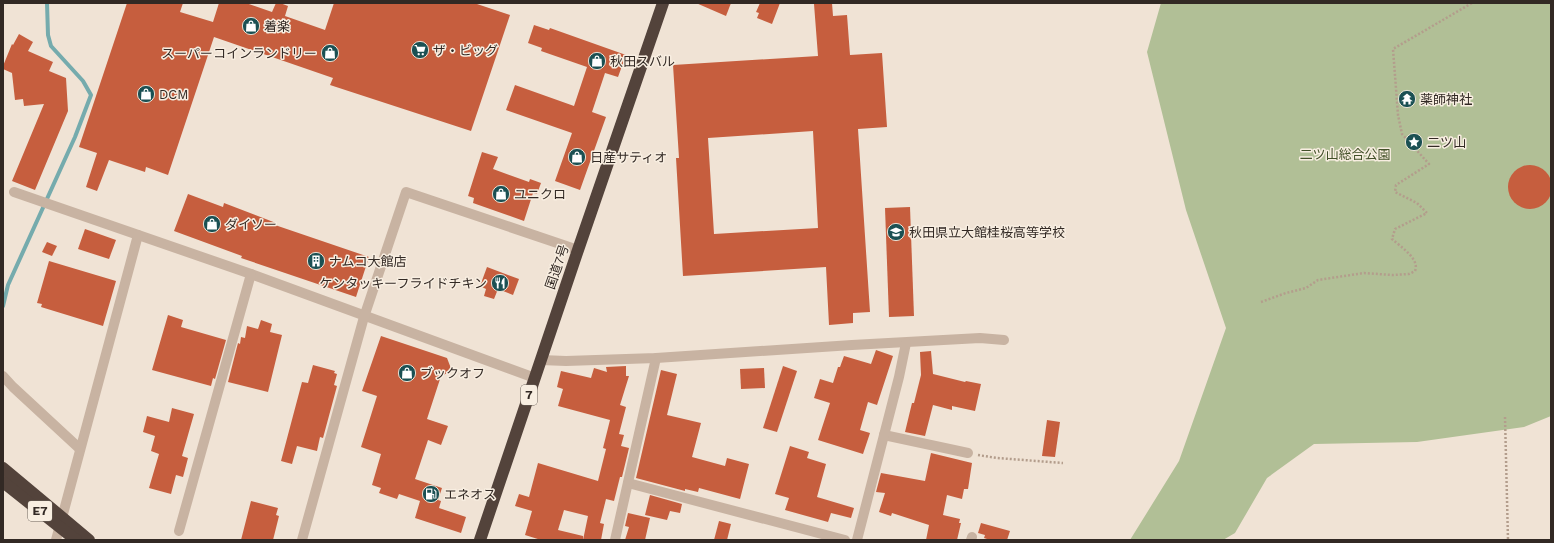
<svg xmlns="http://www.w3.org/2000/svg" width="1554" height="543" font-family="'Work Sans','Noto Sans JP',sans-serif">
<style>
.green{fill:#b1bf96}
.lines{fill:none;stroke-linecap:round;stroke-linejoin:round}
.stream{stroke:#75abad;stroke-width:4}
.building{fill:#c65e3e;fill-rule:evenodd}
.path{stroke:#b39d8c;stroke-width:2.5;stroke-dasharray:2 2;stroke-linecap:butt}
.minor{stroke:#c8b3a2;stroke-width:10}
.highway{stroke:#53433b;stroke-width:12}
.labels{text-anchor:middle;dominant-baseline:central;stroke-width:3;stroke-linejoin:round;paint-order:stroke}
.shield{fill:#f8eee1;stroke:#6d645d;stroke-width:1}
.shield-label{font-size:12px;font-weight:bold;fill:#322924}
.poi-label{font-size:13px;fill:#322924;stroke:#f8eee1;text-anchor:start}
.park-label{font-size:13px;fill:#425028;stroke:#f8eee1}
.street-label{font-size:13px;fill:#322924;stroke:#f8eee1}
</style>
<rect width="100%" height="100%" fill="#f0e3d5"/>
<polygon class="green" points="1161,3 1551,3 1551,416 1524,427 1417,442 1314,444 1267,478 1235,533 1223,540 1130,540 1179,461 1226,328 1186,210 1147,52"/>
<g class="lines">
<polyline class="stream" points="3,306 8,285 75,137 91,95 83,81 51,46 48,35 47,3"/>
</g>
<g class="building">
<polygon points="127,3 183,3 180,12 213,22 219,3 246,3 272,12 276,3 280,3 288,6 285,16 325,30 334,3 474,3 510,15 471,131 330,85 333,78 214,37 168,175 146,167 145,172 109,160 97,191 86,187 97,153 79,147"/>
<polygon points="696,3 731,3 726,16"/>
<polygon points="760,3 780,3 772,24 757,18 759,13 756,12"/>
<path d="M832,3L833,16L847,15L850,55L882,53L887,127L858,129L870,312L853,313V323L829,325L826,267L683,276L676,158H679L673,65L818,56L814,4ZM813,131L818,228L714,234L708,138Z"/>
<polygon points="534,25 549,30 550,28 626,55 618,77 605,73 592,112 606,117 580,190 555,181 572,133 506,110 515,85 574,106 587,67 541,51 542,48 528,43"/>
<polygon points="19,34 33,42 28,51 53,62 49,71 66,78 68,111 35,190 12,181 44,104 24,106 23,99 15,100 12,73 3,69 3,66 12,44 13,45"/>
<polygon points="1402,94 1414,95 1413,105 1401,104"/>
<polygon points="482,152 498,157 493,169 529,182 530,179 541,183 537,194 533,193 524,221 473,203 474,198 468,196"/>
<circle cx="1530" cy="187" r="22"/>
<polygon points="188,194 223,207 224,203 276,223 275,225 369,257 356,297 241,258 242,256 174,231"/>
<polygon points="910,207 914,316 889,317 885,208"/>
<polygon points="85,229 116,240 109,259 78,249"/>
<polygon points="47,242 57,246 52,256 42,252"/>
<polygon points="49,261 116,281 103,326 41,307 42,304 37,303"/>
<polygon points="487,267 519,279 513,295 498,289 494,299 484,296 486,289 480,286"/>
<polygon points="168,315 183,320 181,327 226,340 215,379 213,378 211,386 152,370"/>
<polygon points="261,320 272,324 270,332 282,335 268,392 228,382 238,343 240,344 241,337 245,338 247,326 258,329"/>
<polygon points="381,336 447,358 452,371 441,376 427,419 448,426 441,445 428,440 415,479 442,488 438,500 441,501 439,508 466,517 461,533 415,518 420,501 399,494 397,499 379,493 381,488 372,485 381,454 361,447 377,396 362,391"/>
<polygon points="876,350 893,356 877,405 868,402 860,430 870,433 863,454 818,440 830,403 814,398 820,379 833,383 838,367 840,367 844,356 871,364"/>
<polygon points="931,351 933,374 965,382 966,381 981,384 975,411 952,406 952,410 933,405 925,436 905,432 912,403 914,403 921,375 920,352"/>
<polygon points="313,365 335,371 334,373 337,374 334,385 337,386 323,438 320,437 317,451 297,446 292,464 281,461 302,382 308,383"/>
<polygon points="626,366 626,376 629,376 620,405 626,407 619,434 624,435 621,446 629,448 622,477 620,477 614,501 606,499 600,523 604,524 601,540 583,540 588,516 564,510 558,530 583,536 583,540 541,540 525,535 532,511 515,506 519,494 529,497 538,463 598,481 606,449 603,448 610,420 558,406 563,389 557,387 561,371 591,378 594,368 607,372 606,367"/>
<polygon points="783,366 797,371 777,432 763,428"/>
<polygon points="764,368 765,388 741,389 740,369"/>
<polygon points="661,370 677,374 667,415 701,423 692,457 725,466 727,458 749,464 740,499 699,488 698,492 685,489 685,491 636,478"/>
<polygon points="172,408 194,414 182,456 188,458 183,477 176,475 171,494 149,488 159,454 151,451 155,436 143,432 147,416 169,422"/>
<polygon points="1047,420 1060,422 1055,457 1042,456"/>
<polygon points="790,446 809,452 807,458 826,464 817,497 854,508 851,518 831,513 828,522 785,510 789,498 775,494"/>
<polygon points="931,453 972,463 968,489 964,489 962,499 947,495 943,515 960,519 959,523 961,523 957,540 926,540 929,525 892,513 891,516 879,512 885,493 876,492 881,473 925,481"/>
<polygon points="650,495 682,504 680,513 670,511 667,520 645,515"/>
<polygon points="251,501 278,508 276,515 279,516 273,540 241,540"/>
<polygon points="628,513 650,518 645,540 625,540 629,527 625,526"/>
<polygon points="719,521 731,524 727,540 714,540"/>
<polygon points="981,523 1010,531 1007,540 990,540 984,538 985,535 978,533"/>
</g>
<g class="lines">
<g class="path">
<path d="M1261,302L1286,293L1306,288L1318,280L1364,273L1392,275L1409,274L1415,271C1420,259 1401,247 1392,239L1395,229L1427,213L1417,203L1395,192L1396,185L1429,164L1402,134L1398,115L1393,49L1472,3"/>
<polyline points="1505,417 1508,540"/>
<polyline points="978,455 997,458 1063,463"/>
</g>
<g class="minor">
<polyline points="14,192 251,274 535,378"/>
<polyline points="541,360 566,361 656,358 852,345 980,338 1004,340"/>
<polyline points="3,376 13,387 80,449"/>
<polyline points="884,435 968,453"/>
<polyline points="628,483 845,540"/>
<polyline points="179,531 251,274"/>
<polyline points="56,540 138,235"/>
<polyline points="302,540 364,317 406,192 578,250"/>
<polyline points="615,540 656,358"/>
<polyline points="857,540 899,377 906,343"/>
<polyline points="971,540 972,537"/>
</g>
<g class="highway">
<polyline points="3,468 89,540"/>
<polyline points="3,482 76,540"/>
<polyline points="480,540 578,250 663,3"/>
</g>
</g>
<defs>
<symbol id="shop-disc" viewBox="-11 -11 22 22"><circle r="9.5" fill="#1b5053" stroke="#f8eee1"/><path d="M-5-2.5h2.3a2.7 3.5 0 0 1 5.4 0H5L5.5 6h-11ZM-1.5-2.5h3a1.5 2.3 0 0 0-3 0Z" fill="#fff"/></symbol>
<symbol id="supermarket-disc" viewBox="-11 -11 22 22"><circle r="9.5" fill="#1b5053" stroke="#f8eee1"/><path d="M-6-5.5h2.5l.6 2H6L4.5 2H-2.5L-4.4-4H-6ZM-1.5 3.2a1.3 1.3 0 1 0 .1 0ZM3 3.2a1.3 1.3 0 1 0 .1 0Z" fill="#fff"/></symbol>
<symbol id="temple-disc" viewBox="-11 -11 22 22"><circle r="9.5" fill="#1b5053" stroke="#f8eee1"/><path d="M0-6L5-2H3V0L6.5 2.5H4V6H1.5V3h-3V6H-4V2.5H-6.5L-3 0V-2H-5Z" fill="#fff"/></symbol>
<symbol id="sight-disc" viewBox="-11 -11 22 22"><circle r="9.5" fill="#1b5053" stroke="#f8eee1"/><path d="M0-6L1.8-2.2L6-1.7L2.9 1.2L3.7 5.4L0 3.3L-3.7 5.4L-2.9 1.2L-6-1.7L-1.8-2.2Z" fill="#fff"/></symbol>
<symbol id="school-disc" viewBox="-11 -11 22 22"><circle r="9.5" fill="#1b5053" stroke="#f8eee1"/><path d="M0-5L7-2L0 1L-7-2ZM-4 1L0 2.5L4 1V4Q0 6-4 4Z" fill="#fff"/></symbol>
<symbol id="building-disc" viewBox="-11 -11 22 22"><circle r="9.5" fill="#1b5053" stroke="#f8eee1"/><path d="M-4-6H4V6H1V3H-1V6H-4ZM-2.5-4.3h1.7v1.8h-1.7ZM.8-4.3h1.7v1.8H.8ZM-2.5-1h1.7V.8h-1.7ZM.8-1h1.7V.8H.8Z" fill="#fff"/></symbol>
<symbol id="restaurant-disc" viewBox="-11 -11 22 22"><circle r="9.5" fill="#1b5053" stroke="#f8eee1"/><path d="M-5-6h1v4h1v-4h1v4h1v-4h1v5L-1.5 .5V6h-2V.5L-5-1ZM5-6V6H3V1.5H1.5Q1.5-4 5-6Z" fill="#fff"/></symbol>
<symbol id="fuel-disc" viewBox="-11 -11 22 22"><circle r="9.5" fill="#1b5053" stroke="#f8eee1"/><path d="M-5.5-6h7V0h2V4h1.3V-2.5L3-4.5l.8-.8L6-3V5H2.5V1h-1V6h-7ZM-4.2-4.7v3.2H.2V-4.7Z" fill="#fff"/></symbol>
</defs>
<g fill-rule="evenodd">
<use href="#shop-disc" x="241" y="16" width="20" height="20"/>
<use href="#supermarket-disc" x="410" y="40" width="20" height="20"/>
<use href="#shop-disc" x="320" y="43" width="20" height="20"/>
<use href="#shop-disc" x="587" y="51" width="20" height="20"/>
<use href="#shop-disc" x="136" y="84" width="20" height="20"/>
<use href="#temple-disc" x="1397" y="89" width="20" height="20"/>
<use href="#sight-disc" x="1404" y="132" width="20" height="20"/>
<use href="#shop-disc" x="567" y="147" width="20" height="20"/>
<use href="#shop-disc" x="491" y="184" width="20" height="20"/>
<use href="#shop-disc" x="202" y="214" width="20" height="20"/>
<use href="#school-disc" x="886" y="222" width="20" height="20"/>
<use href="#building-disc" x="306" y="251" width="20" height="20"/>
<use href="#restaurant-disc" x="490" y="273" width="20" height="20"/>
<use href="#shop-disc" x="397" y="363" width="20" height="20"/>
<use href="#fuel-disc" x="421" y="484" width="20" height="20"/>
</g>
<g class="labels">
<g class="shield">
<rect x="521" y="385" width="16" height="20" rx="3"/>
<rect x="28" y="501" width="24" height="20" rx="3"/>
</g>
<g class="shield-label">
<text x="529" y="395">7</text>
<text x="40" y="511">E7</text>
</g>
<g class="poi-label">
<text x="264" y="26">着楽</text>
<text x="433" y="50">ザ・ビッグ</text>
<text x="317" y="53" text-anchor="end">スーパーコインランドリー</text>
<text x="610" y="61">秋田スバル</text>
<text x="159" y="94">DCM</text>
<text x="1420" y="99">薬師神社</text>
<text x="1427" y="142">二ツ山</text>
<text x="590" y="157">日産サティオ</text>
<text x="514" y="194">ユニクロ</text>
<text x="225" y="224">ダイソー</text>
<text x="909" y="232">秋田県立大館桂桜高等学校</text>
<text x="329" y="261">ナムコ大館店</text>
<text x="487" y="283" text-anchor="end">ケンタッキーフライドチキン</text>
<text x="420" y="373">ブックオフ</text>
<text x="444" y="494">エネオス</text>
</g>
<g class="park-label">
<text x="1345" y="154">二ツ山総合公園</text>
</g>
<g class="street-label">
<text transform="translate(557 267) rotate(-71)">国道7号</text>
</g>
</g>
<rect width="1554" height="543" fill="none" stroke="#322924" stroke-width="8"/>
</svg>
